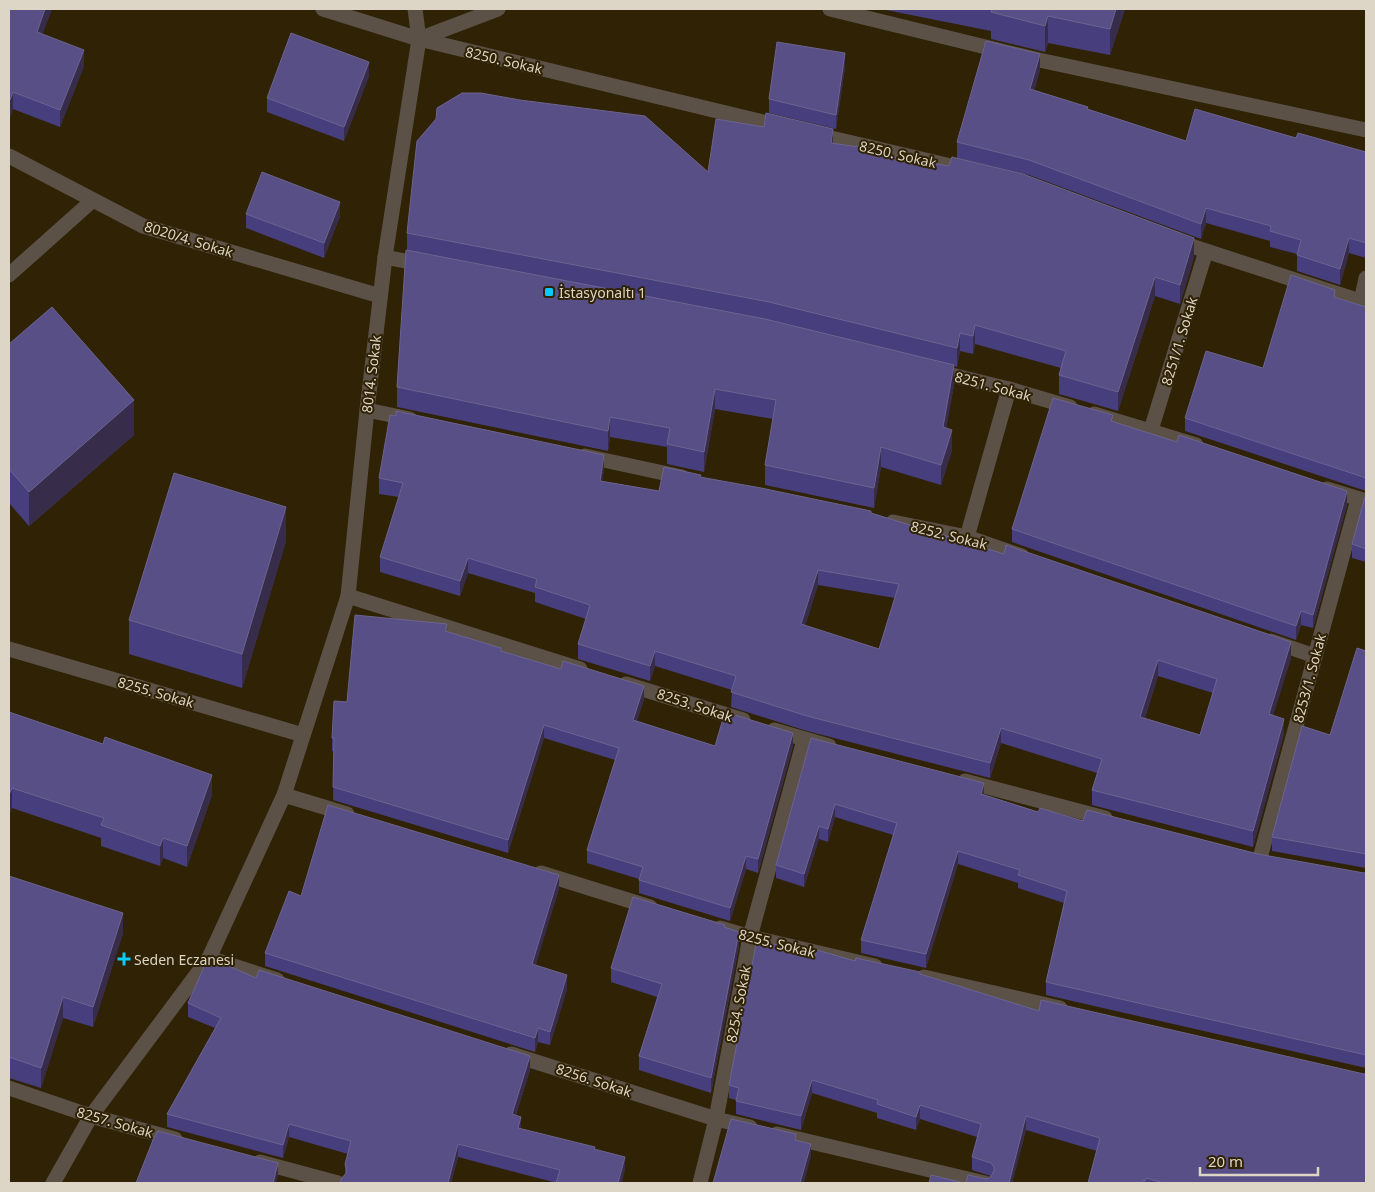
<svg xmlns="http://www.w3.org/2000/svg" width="1375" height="1192" font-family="'Noto Sans',sans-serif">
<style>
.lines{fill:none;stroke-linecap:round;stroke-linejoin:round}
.street{stroke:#5b5147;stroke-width:15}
.wall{fill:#473e7d;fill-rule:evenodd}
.shaded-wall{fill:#372c4a}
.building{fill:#574f85;stroke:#6c648f;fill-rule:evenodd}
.poi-dot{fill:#09cafa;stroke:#2f2205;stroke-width:2}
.labels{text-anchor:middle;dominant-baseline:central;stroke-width:4;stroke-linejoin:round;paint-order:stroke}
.street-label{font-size:14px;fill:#ddd5c5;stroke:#2f2205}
.poi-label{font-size:14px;fill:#ddd5c5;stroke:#2f2205;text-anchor:start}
</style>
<rect width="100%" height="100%" fill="#2f2205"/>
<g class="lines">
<g class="street">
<polyline points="323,9 419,39 784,127"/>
<polyline points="830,9 1039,60 1366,130"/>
<polyline points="419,39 498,9"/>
<polyline points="814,134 964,169"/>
<polyline points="9,156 143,226 380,296"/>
<polyline points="1175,240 1206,251 1366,303"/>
<polyline points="385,257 425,265"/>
<polyline points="9,275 93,200"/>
<polyline points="1361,301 1366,278"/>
<polyline points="935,371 1009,389 1070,407"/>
<polyline points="367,410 410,419"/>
<polyline points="1094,414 1196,445"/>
<polyline points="1151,430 1206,251"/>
<polyline points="585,456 682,477"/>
<polyline points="1327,489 1366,501"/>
<polyline points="893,522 967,537 1022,556"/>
<polyline points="967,537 1009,389"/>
<polyline points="348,596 580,669"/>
<polyline points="1271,641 1315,656"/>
<polyline points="9,649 303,735"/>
<polyline points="626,684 743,720"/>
<polyline points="774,730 829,746"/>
<polyline points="965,781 1105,818"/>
<polyline points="284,795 347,814"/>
<polyline points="1260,858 1358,499"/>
<polyline points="541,873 650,907"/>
<polyline points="720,928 750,937 875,966"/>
<polyline points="209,958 277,980"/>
<polyline points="924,977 1060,1008"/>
<polyline points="511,1054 716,1119 750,1127"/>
<polyline points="9,1088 91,1116 175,1139"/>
<polyline points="777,1134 985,1183"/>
<polyline points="260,1162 338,1183"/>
<polyline points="53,1183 91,1116 209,958 284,795 348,596 367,410 385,257 419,39 415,9"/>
<polyline points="700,1183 716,1119 750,937 804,740"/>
</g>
</g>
<g class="wall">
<polygon points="9,9 52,9 42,34 84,66 60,127 13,109 10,117 9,117"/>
<polygon points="881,9 1125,9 1110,55 1048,43 1045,52 991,39 991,31"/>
<polygon points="845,67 836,129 769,113 769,99"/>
<polygon points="1040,70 1034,91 1088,109 1186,141 1296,138 1366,152 1366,258 1349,253 1340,285 1297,271 1297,254 1270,247 1270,241 1206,223 1201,239 1029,175 957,158 957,142"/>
<polygon points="369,76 344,141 267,112 267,98"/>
<polygon points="833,143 866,152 1194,257 1180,304 1155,296 1118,411 1059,394 1059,375 1061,368 975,344 973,354 960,351 957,367 954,366 954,385 946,428 952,450 941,485 881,467 874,508 765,485 765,465 773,419 715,409 704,472 667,464 667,447 610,437 608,451 397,407 397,387 407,251 407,233 708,172"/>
<polygon points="246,214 340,216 324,258 246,228"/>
<polygon points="1335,297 1366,307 1366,491 1185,431 1185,418 1263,368"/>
<polygon points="9,344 134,435 29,526 9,503"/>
<polygon points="1113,422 1347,505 1313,628 1301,625 1296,640 1012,542 1012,529"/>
<path d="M604,470L602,481L659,491L701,477L871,513L1291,658L1273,715L1284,734L1253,847L1092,805V790L1097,773L1001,743L990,778L807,731L731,707L732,690L655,666L650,681L578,659V644L586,619L535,602V593L468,573L460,596L380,572V557L399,497L379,494V478ZM818,585L895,598L879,649L805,626ZM1158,676L1213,693L1200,735L1145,718Z"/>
<polygon points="1366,496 1366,562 1352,558 1352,544"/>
<polygon points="286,541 242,688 129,654 129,620"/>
<polygon points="447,632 644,699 637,721 715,746 793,746 758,873 746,869 730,921 639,893 639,879 587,863 587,850 615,760 544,738 508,853 333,800 334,751 332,751 332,738"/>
<polygon points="1366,651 1366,868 1272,851 1272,837 1330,735"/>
<polygon points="9,712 212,795 187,867 163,858 160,866 101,846 101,838 12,808 9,815"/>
<polygon points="811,738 1038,812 1083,821 1258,854 1364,873 1366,872 1366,1068 1046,995 1046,982 1064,903 1018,888 1018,883 958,864 926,968 861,953 861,940 893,835 835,817 828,842 819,839 804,887 776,878 776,865"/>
<polygon points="9,876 123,933 93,1027 63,1018 41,1088 9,1078"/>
<polygon points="559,889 535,965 567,989 550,1045 538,1042 535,1052 265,966 265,953 301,896"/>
<polygon points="725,928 739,946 711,1093 639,1070 639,1056 657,997 611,982 611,968"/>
<polygon points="815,957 855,961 920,974 1039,1011 1364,1074 1366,1183 1088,1183 1097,1151 1026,1130 1012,1183 966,1183 987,1179 991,1176 972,1170 972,1157 977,1137 920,1119 916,1130 877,1118 877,1113 812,1093 801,1130 736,1114 736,1100 729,1098 729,1085"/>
<polygon points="256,978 530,1070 516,1115 521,1129 595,1149 625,1170 557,1183 458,1157 451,1183 340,1183 345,1174 345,1164 348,1154 289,1137 283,1158 167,1127 167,1114 215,1028 188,1017 188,1003"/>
</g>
<g class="shaded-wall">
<polygon points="45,9 52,9 37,49 37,32"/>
<polygon points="1116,9 1125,9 1110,55 1110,29"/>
<polygon points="1048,16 1048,43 1045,52 1045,26"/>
<polygon points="84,50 84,66 60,127 60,110"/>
<polygon points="845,53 845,67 836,129 836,115"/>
<polygon points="1040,54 1040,70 1030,105 1030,89"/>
<polygon points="369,62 369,76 344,141 344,127"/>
<polygon points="13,92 13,109 10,117 10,100"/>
<polygon points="833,129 833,148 831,143"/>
<polygon points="340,202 340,216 324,258 324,243"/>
<polygon points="1206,208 1206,223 1201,239 1201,224"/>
<polygon points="1194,238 1194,257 1180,304 1180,285"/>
<polygon points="1349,238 1349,253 1340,285 1340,269"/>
<polygon points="1155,277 1155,296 1118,411 1118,392"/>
<polygon points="975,325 975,344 973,354 973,336"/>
<polygon points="960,333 960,351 957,367 957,348"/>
<polygon points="954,365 954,385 943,447 943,427"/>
<polygon points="715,389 715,409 704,472 704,452"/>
<polygon points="134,400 134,435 29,526 29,492"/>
<polygon points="610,417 610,437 608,451 608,431"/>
<polygon points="952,430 952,450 941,485 941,465"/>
<polygon points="881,447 881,467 874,508 874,488"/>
<polygon points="604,455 604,470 600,496 600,481"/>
<polygon points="1347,491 1347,505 1313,628 1313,615"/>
<polygon points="286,507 286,541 242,688 242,654"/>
<polygon points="468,558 468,573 460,596 460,581"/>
<polygon points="818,570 818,585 801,639 801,624"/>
<polygon points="1301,611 1301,625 1296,640 1296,626"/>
<polygon points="1291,642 1291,658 1269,729 1269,714"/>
<polygon points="655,651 655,666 650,681 650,666"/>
<polygon points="1158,660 1158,676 1140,732 1140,717"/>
<polygon points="644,686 644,699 633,734 633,720"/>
<polygon points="1284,719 1284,734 1253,847 1253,831"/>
<polygon points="544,725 544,738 508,853 508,840"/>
<polygon points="1001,728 1001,743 990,778 990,763"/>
<polygon points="793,733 793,746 758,873 758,859"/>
<polygon points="212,775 212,795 187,867 187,846"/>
<polygon points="984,783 984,796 981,794"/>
<polygon points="12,788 12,808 9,815 9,795"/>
<polygon points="835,804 835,817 828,842 828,829"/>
<polygon points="819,826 819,839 804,887 804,874"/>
<polygon points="163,838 163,858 160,866 160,846"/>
<polygon points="958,851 958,864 926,968 926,954"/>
<polygon points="746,856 746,869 730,921 730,908"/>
<polygon points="559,875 559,889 532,978 532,964"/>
<polygon points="123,913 123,933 93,1027 93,1007"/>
<polygon points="739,932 739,946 711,1093 711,1078"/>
<polygon points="567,975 567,989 550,1045 550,1032"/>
<polygon points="63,997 63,1018 41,1088 41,1068"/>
<polygon points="538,1028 538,1042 535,1052 535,1038"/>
<polygon points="530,1056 530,1070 512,1128 512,1114"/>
<polygon points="812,1080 812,1093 801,1130 801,1116"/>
<polygon points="920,1105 920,1119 916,1130 916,1117"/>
<polygon points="1026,1116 1026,1130 1012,1183 1009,1183"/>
<polygon points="521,1117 521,1130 518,1128"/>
<polygon points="289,1124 289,1137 283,1158 283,1145"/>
<polygon points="458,1144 458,1157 451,1183 448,1183"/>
<polygon points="811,1144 811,1157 804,1183 800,1183"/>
<polygon points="625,1157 625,1170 622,1183 618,1183"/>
<polygon points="278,1163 278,1176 276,1183 273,1183"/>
</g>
<g class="building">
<polygon points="9,9 45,9 37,32 84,50 60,110 13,92 10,100 9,100"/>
<polygon points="992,9 1116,9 1110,29 1048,16 1045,26 991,12"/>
<polygon points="291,33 369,62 344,127 267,98"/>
<polygon points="986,41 1040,54 1030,89 1088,107 1087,109 1186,141 1195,109 1296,138 1298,133 1366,152 1366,243 1349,238 1340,269 1297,255 1301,240 1270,231 1271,226 1206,208 1201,224 1029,160 957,142"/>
<polygon points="777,42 845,53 836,115 769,99"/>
<polygon points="462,93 481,93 520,100 645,116 708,172 716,119 764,127 766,113 833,129 831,143 866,148 866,152 949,166 952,157 1023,174 1194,238 1180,285 1155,277 1118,392 1059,375 1066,351 975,325 973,336 960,333 957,348 769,302 407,233 417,141 436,119 437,108"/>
<polygon points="262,172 340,202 324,243 246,214"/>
<polygon points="406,250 765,319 954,365 943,427 952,430 941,465 881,447 874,488 765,465 776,400 715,389 704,452 667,444 670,428 610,417 608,431 397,387"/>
<polygon points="1291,275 1335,290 1334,297 1366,307 1366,478 1185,418 1206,351 1263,368"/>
<polygon points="52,307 134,400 29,492 9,469 9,344"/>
<polygon points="1053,398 1113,415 1111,421 1177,442 1179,435 1347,491 1313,615 1301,611 1296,626 1012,529"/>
<path d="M396,411L604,455L600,481L659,491L664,467L701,475L700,477L761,488L871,511V513L1004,554L1006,545L1291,642L1269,714L1284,719L1253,831L1092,790L1102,759L1001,728L990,763L807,716L731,692L736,676L655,651L650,666L578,644L590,605L535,587L537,579L468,558L460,581L380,557L403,483L379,478L390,415L396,416ZM818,570L899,584L879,649L801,624ZM1158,660L1217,679L1200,735L1140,717Z"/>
<polygon points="174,473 286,507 242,654 129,620"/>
<polygon points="1366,496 1366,549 1352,544 1365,497"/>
<polygon points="355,615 447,624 445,631 501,648 501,651 561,669 563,661 644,686 633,720 715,746 725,712 793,733 758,859 746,856 730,908 639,880 643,867 587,850 619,748 544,725 508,840 333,787 334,738 332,738 334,701 347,702"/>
<polygon points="1357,648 1366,651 1366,854 1272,837 1302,726 1330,735"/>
<polygon points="9,712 103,744 105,737 212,775 187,846 163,838 160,846 101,825 104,818 12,788 9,795"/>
<polygon points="811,738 984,783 981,794 1038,812 1040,808 1083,821 1087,810 1258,854 1364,873 1366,872 1366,1055 1046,982 1067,891 1018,875 1020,870 958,851 926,954 861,940 897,823 835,804 828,829 819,826 804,874 776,865"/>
<polygon points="328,805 559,875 532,964 567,975 550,1032 538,1028 535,1038 265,953 289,891 301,896"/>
<polygon points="9,876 123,913 93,1007 63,997 41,1068 9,1057"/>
<polygon points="633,897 725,925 724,927 739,932 711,1078 639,1056 662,984 611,968"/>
<polygon points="757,939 815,957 817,950 855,961 856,958 920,972 920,974 1039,1011 1041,1000 1364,1074 1366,1073 1366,1183 1164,1183 1146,1178 1145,1181 1143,1180 1142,1183 1088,1183 1100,1138 1026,1116 1009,1183 966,1183 968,1175 987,1179 991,1176 994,1171 994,1167 991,1163 972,1157 981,1124 920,1105 916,1117 877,1104 878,1100 812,1080 801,1116 736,1101 739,1088 729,1085"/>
<polygon points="211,958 256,978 259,970 530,1056 512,1114 521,1117 518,1128 595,1147 594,1149 625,1157 618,1183 556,1183 560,1170 458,1144 448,1183 340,1183 342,1178 347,1172 345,1164 351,1141 289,1124 283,1145 167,1114 221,1018 188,1003 204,967"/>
<polygon points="731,1119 796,1134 795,1140 811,1144 800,1183 713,1183"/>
<polygon points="158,1131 278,1163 273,1183 275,1183 136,1183 153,1140"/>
<polygon points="931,1175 964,1183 929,1183"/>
</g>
<g class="poi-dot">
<rect x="544" y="287" width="10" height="10" rx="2.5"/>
<path d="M121.5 951.5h5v5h5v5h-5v5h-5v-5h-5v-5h5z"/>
</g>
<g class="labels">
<g class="street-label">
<text transform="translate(504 60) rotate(13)">8250. Sokak</text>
<text transform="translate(898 154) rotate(13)">8250. Sokak</text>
<text transform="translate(189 239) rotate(17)">8020/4. Sokak</text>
<text transform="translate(1179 341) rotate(-73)">8251/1. Sokak</text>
<text transform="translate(371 374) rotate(-83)">8014. Sokak</text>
<text transform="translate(993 386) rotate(15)">8251. Sokak</text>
<text transform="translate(949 535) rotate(14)">8252. Sokak</text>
<text transform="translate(1309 678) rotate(-75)">8253/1. Sokak</text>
<text transform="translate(156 692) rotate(16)">8255. Sokak</text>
<text transform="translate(695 705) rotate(18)">8253. Sokak</text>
<text transform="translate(777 943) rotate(14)">8255. Sokak</text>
<text transform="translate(738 1004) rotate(-79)">8254. Sokak</text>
<text transform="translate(594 1080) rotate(18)">8256. Sokak</text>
<text transform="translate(115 1122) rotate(16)">8257. Sokak</text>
</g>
<g class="poi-label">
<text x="559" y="292">İstasyonaltı 1</text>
<text x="134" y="959">Seden Eczanesi</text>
</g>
</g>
<rect width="1375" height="1192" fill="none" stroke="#ddd5c5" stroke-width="20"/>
<path d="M1200 1167v8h118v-8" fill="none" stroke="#ddd5c5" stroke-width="2.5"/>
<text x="1208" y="1167" font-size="15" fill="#ddd5c5" stroke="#2f2205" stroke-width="4" paint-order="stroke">20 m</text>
</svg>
